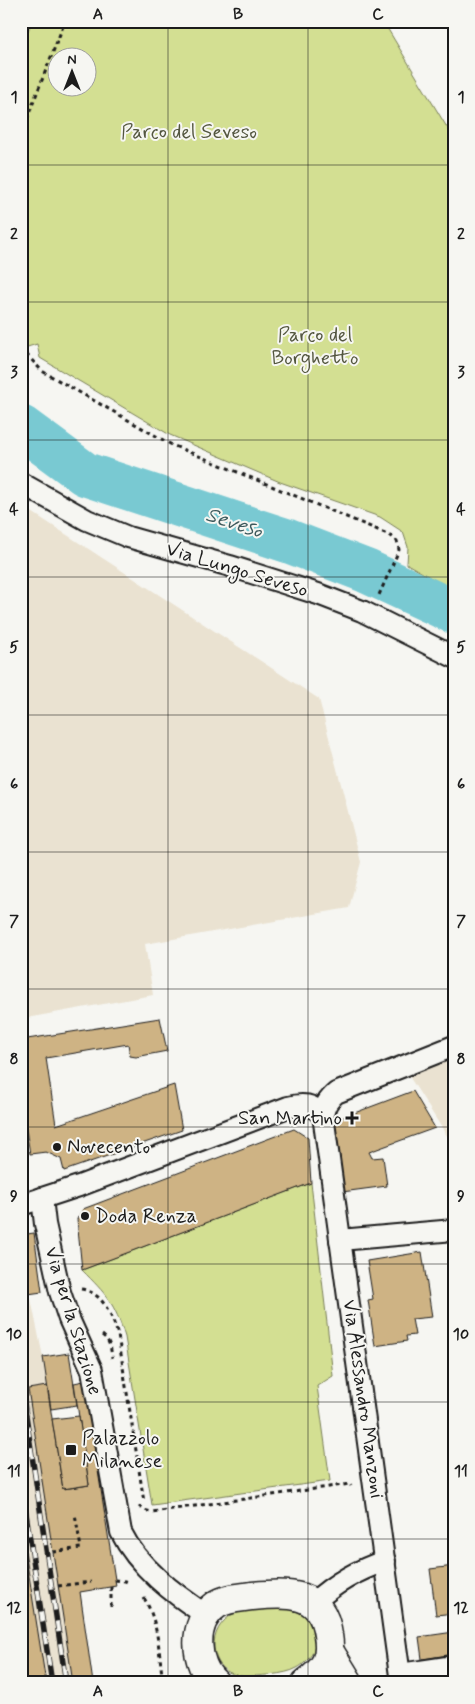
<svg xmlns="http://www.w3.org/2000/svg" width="475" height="1704" font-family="Mynerve,sans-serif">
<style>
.built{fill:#eae2d1}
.green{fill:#d3df92;stroke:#787e57;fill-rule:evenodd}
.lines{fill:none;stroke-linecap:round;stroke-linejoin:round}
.river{stroke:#79c9d2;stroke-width:44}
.building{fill:#ceb384;stroke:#1c1c1c}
.street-casing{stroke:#1c1c1c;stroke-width:24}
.secondary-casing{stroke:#1c1c1c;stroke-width:31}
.path{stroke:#1c1c1c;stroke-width:3;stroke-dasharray:4 4;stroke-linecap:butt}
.street{stroke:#f6f6f2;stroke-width:20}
.secondary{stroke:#f6f6f2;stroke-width:28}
.rail-casing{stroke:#1c1c1c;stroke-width:5.5}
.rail{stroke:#f6f6f2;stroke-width:4;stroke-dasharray:11;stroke-linecap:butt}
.grid{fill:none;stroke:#1c1c1c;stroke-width:1;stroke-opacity:0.55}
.poi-dot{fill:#1c1c1c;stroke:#f6f6f2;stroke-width:2}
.labels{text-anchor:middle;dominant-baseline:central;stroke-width:4;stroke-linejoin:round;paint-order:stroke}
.park-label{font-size:20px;fill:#53563f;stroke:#f6f6f2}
.street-label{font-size:20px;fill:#1c1c1c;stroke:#f6f6f2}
.poi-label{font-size:20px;fill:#1c1c1c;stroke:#f6f6f2;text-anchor:start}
.water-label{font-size:21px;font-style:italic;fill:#3d595c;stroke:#f6f6f2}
.neatline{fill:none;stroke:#1c1c1c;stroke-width:2}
.grid-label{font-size:16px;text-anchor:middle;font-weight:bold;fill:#1c1c1c}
</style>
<rect width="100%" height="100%" fill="#f6f6f2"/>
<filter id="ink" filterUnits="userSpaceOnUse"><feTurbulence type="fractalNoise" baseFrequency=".02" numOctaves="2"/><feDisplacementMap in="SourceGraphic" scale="10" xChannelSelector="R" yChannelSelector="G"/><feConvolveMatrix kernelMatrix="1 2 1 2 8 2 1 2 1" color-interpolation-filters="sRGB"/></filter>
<g filter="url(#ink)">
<g class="built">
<polygon points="21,505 319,699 361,862 349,908 145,944 153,995 21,1019"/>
<polygon points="454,1054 454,1147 407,1073"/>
<polygon points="34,1233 42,1292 30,1294 43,1357 63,1488 77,1487 92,1590 80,1592 93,1683 21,1683 21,1235"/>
</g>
<g class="green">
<path d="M32,21H383L454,139V591L407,564L408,547L403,532L380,517L280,482L170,435L40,358L37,344L21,349V48ZM58,58H88V88H58Z"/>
<path d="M311,1183L333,1376L317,1386L330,1481L152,1505L125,1337C115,1303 106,1294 82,1270Z"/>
<path d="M278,1606C282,1607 288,1606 293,1607C309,1613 319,1637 313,1652C310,1658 303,1665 297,1668C285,1675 258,1676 244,1676C212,1676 203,1634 230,1616C243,1607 262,1608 278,1606Z"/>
</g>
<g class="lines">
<polyline class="river" points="21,427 85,474 288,541 366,571 454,612"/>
</g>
<g class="building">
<polygon points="160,1018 167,1051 136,1057 130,1056 128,1044 46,1058 56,1125 174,1085 182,1130 64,1171 61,1159 46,1152 30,1154 21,1098 21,1040"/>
<polygon points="413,1091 435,1128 369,1152 372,1158 383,1157 387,1186 342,1192 333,1121"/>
<polygon points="294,1129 308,1138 311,1183 82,1270 77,1219 83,1209"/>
<polygon points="34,1233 42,1292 21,1295 21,1235"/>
<polygon points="422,1252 432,1317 412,1319 415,1335 406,1336 407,1341 375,1346 368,1300 373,1299 367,1261"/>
<polygon points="69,1353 77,1405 51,1409 43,1357"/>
<polygon points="84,1381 116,1586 80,1592 93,1683 73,1683 28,1389 47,1386 63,1489 77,1487 89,1485 74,1383"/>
<polygon points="79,1416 89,1485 63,1489 52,1419"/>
<polygon points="21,1525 46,1683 21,1683"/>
<polygon points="454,1566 454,1613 436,1615 430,1569"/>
<polygon points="454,1632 454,1654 422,1659 419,1637"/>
</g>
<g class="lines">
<defs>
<g id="street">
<polyline points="21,483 87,520 128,537 230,566 318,594 362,611 454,657"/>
<path d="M42,1198L45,1224L60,1292L69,1319L92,1370L121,1532C138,1567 174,1594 206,1615"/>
<path d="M21,1205L79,1186L288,1107C303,1103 312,1104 323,1115"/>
<polyline points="340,1240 454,1230"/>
<path d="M313,1603C335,1583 357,1570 385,1561"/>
<polyline points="400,1674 454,1666"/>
<path d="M401,1683L323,1115C325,1105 328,1100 336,1093L454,1046"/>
</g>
<g id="secondary">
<polyline points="330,1652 349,1683"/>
<path d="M215,1683C194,1664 191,1623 216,1605C226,1598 240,1598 252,1596C288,1593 322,1590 328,1635C332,1659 325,1669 306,1683"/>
</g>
</defs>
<use href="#street" class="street-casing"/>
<use href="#secondary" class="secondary-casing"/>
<g class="path">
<polyline points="21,134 65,21"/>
<polyline points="21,339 27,355 42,371 172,445 390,535 397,541 399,550 379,595"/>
<path d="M81,1289C103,1292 112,1316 118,1335L144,1502"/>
<path d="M102,1335C110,1341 111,1348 112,1358"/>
<polyline points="139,1506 144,1510 152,1512 350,1484 351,1486"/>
<polyline points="53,1552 81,1548 75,1514"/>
<polyline points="21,1559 26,1558"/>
<polyline points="115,1580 125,1581 129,1583"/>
<polyline points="58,1586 91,1582"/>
<path d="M144,1598C159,1623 159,1654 163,1683"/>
<polyline points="111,1607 111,1587"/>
</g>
<use href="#street" class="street"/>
<use href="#secondary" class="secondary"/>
<defs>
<g id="rail">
<polyline points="21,1382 66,1683"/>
<polyline points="21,1481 52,1683"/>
</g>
</defs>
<use href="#rail" class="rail-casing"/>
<use href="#rail" class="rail"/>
</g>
</g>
<path class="grid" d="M168,21V1683M308,21V1683M21,165H454M21,302H454M21,440H454M21,577H454M21,715H454M21,852H454M21,989H454M21,1127H454M21,1264H454M21,1402H454M21,1539H454"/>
<g class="poi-dot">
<path d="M349.5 1110.5h5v5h5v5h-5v5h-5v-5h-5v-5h5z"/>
<circle cx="57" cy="1147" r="5"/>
<circle cx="85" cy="1216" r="5"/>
<rect x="65" y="1444" width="12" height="12" rx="2.5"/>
</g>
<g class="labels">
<g class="park-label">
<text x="189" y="132">Parco del Seveso</text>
<text x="315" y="335">Parco del<tspan x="315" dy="23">Borghetto</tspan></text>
</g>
<g class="street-label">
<text transform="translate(237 570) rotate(17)">Via Lungo Seveso</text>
<text transform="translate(73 1321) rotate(73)">Via per la Stazione</text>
<text transform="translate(363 1399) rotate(82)">Via Alessandro Manzoni</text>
</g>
<g class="poi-label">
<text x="342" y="1118" text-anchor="end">San Martino</text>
<text x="67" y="1147">Novecento</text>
<text x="95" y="1216">Doda Renza</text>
<text x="82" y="1438">Palazzolo<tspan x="82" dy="23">Milanese</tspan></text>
</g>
<g class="water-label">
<text transform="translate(234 523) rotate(18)">Seveso</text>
</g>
</g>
<rect width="475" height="1704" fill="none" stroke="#f6f6f2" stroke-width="55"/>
<g transform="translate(72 72)"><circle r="24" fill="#f6f6f2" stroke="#9f9f9c"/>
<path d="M0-4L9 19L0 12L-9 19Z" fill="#1c1c1c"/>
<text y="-8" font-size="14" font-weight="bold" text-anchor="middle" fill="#1c1c1c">N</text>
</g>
<rect x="28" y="28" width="420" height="1648" class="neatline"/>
<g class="grid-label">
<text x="98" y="19">A</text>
<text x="238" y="19">B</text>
<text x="378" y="19">C</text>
<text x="14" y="102">1</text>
<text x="461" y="102">1</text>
<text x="14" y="239">2</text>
<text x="461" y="239">2</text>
<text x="14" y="377">3</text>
<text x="461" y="377">3</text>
<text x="14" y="514">4</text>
<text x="461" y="514">4</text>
<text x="14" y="652">5</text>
<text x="461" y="652">5</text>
<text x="14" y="789">6</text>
<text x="461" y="789">6</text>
<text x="14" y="926">7</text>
<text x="461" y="926">7</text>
<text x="14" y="1064">8</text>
<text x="461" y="1064">8</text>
<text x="14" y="1201">9</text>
<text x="461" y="1201">9</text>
<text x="14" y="1339">10</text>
<text x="461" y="1339">10</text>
<text x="14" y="1476">11</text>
<text x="461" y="1476">11</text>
<text x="14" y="1613">12</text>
<text x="461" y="1613">12</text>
<text x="98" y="1696">A</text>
<text x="238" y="1696">B</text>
<text x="378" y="1696">C</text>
</g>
</svg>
